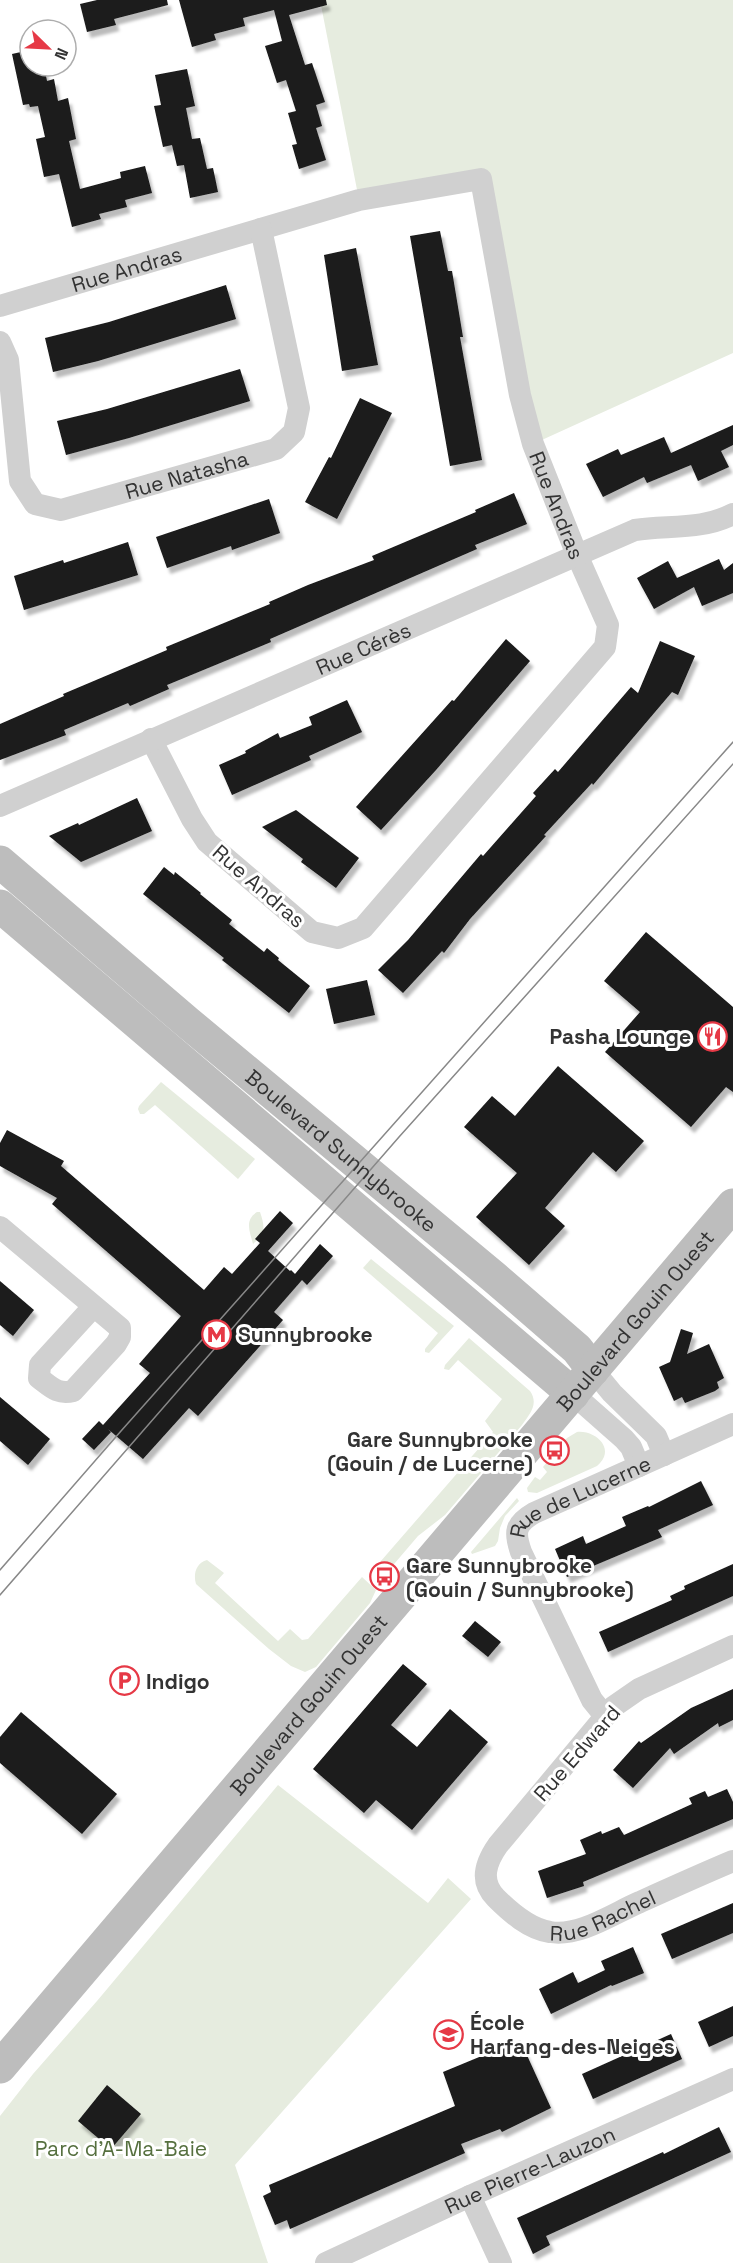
<svg xmlns="http://www.w3.org/2000/svg" width="733" height="2263" font-family="'Space Grotesk',sans-serif">
<style>
.green{fill:#e6ecdf}
.building{fill:#1a1a1a;filter:url(#shadow)}
.lines{fill:none;stroke-linecap:round;stroke-linejoin:round}
.street{stroke:#d0d0d0;stroke-width:22}
.secondary{stroke:#bdbdbd;stroke-width:33}
.tram{stroke:#888;stroke-width:1.5}
.labels{text-anchor:middle;dominant-baseline:central;stroke-width:6;stroke-linejoin:round;paint-order:stroke}
.street-label{font-size:21px;fill:#333;stroke:#fff}
.poi-label{font-size:21px;font-weight:bold;fill:#333;stroke:#fff;text-anchor:start}
.park-label{font-size:21px;fill:#56703f;stroke:#fff}
</style>
<defs>
<filter id="shadow"><feDropShadow dx="3.5" dy="6" stdDeviation="1.5" flood-color="#0004"/></filter>
</defs>
<rect width="100%" height="100%" fill="#fff"/>
<g class="green">
<polygon points="320,0 733,0 733,353 533,444 481,179 359,200"/>
<polygon points="161,1082 255,1159 238,1179 155,1105 144,1114 140,1114 138,1109 139,1106"/>
<path d="M257,1212H260C265,1227 266,1233 253,1244C250,1232 244,1220 257,1212Z"/>
<polygon points="371,1259 454,1326 429,1353 425,1352 425,1349 438,1333 363,1268"/>
<path d="M469,1338L530,1391C539,1404 530,1414 522,1425L445,1515L418,1536L383,1577L374,1569L493,1432L485,1421L502,1399L458,1360L449,1370L444,1369L445,1365Z"/>
<path d="M577,1432C596,1430 617,1450 597,1466L537,1493L528,1492L527,1488L535,1477L540,1480L547,1472L543,1467L567,1438Z"/>
<polygon points="517,1498 519,1501 505,1516 500,1528 498,1541 495,1546 472,1554 471,1552"/>
<path d="M207,1560L224,1573L215,1583L278,1641L290,1629L302,1640L308,1639L362,1577L376,1590L370,1603L316,1667L305,1672L291,1666L269,1649L196,1584C193,1574 196,1563 207,1560Z"/>
<polygon points="278,1785 428,1903 448,1878 471,1899 235,2165 268,2263 0,2263 0,2116 33,2074 97,2001"/>
</g>
<g class="building">
<polygon points="97,0 167,0 168,5 114,19 116,25 87,32 80,4"/>
<polygon points="179,0 326,0 327,5 289,15 305,65 312,63 325,102 316,105 322,126 316,128 326,160 299,169 292,145 297,144 288,113 296,111 286,80 277,83 265,46 282,41 274,10 243,18 245,26 214,34 216,40 192,47"/>
<polygon points="30,50 30,66 44,66 47,81 54,79 58,101 68,98 76,139 69,141 80,189 121,178 120,172 145,166 152,193 125,200 127,207 99,214 101,219 72,227 59,174 44,177 36,139 45,137 38,106 30,107 29,104 23,105 12,54"/>
<polygon points="187,69 195,106 186,108 192,139 200,138 207,169 213,168 218,192 190,198 184,165 177,166 172,145 163,147 154,106 161,105 155,75"/>
<polygon points="440,231 448,271 452,271 463,337 460,337 482,460 450,466 410,236"/>
<polygon points="356,248 378,365 342,371 324,255"/>
<polygon points="226,285 236,319 98,361 53,372 45,338 109,322"/>
<polygon points="240,369 250,401 129,438 66,455 57,421 107,409"/>
<polygon points="360,398 392,413 337,519 305,502 329,457 331,458"/>
<polygon points="733,425 733,445 721,451 729,467 698,481 691,465 647,483 644,477 603,497 586,464 618,449 621,455 664,437 671,453"/>
<polygon points="514,493 527,524 475,545 477,549 270,639 271,642 167,685 169,689 130,706 128,703 64,730 66,735 0,760 0,724 64,696 63,694 167,650 166,647 270,604 269,602 308,585 374,560 372,556 476,512 475,510"/>
<polygon points="269,499 280,533 232,550 231,546 167,568 156,537"/>
<polygon points="128,542 138,575 24,610 14,576 63,560 64,563"/>
<polygon points="719,559 724,570 733,563 733,593 702,606 694,587 654,609 637,578 668,561 677,578"/>
<polygon points="506,639 530,661 436,770 381,830 356,807 452,700 454,701"/>
<polygon points="660,641 695,656 678,695 672,692 593,785 592,783 544,835 546,836 470,919 444,953 442,951 403,993 378,970 408,940 481,854 483,856 536,796 533,793 555,769 558,772 631,687 638,693"/>
<polygon points="347,700 362,732 309,756 311,760 232,795 219,765 246,753 245,751 278,733 280,738 312,725 309,717"/>
<polygon points="137,798 152,831 81,862 49,836 78,823 79,825"/>
<polygon points="296,810 359,858 336,888 301,862 303,859 262,827"/>
<polygon points="164,867 174,875 175,872 201,893 200,894 232,920 229,924 264,952 267,948 279,958 278,960 310,986 289,1013 222,960 224,958 143,894"/>
<polygon points="646,932 733,1007 733,1092 726,1087 691,1127 605,1052 640,1012 604,981"/>
<polygon points="367,980 375,1015 334,1024 326,989"/>
<polygon points="558,1066 644,1141 616,1172 593,1152 545,1208 565,1226 529,1265 476,1217 517,1173 464,1127 492,1096 515,1116"/>
<polygon points="7,1130 64,1161 61,1166 204,1290 224,1267 232,1274 260,1243 255,1239 280,1211 293,1223 268,1251 290,1271 291,1270 295,1274 320,1244 333,1256 307,1285 302,1280 274,1312 283,1320 198,1416 189,1408 143,1459 108,1429 111,1432 94,1450 82,1439 99,1421 103,1425 150,1373 139,1364 181,1316 52,1204 57,1198 0,1166 0,1143"/>
<polygon points="0,1281 34,1310 13,1336 0,1325"/>
<polygon points="681,1329 693,1333 687,1354 709,1344 724,1378 717,1382 719,1388 715,1391 685,1403 682,1397 674,1401 659,1367 670,1362"/>
<polygon points="0,1397 50,1439 28,1465 0,1441"/>
<polygon points="701,1481 713,1505 658,1530 662,1537 567,1577 555,1549 583,1536 586,1544 626,1526 622,1517 648,1506 649,1507"/>
<polygon points="733,1564 733,1596 608,1652 599,1632 672,1600 670,1596 685,1589 684,1586"/>
<polygon points="475,1621 501,1642 488,1657 462,1636"/>
<polygon points="403,1664 427,1684 391,1725 417,1747 450,1709 488,1742 412,1830 376,1800 364,1813 313,1769"/>
<polygon points="733,1689 733,1720 719,1727 718,1723 674,1754 670,1748 633,1788 613,1770 639,1741 641,1743 691,1708"/>
<polygon points="21,1712 117,1794 82,1834 0,1763 0,1737"/>
<polygon points="727,1789 733,1802 733,1819 583,1882 584,1886 547,1898 538,1871 586,1854 580,1840 601,1831 602,1834 619,1827 624,1835 692,1804 689,1798 705,1791 708,1797"/>
<polygon points="733,1903 733,1933 672,1959 661,1934"/>
<polygon points="633,1947 644,1973 612,1986 611,1985 551,2014 539,1989 573,1972 578,1983 605,1970 601,1961"/>
<polygon points="733,2006 733,2036 709,2047 698,2022"/>
<polygon points="671,2034 682,2059 593,2099 582,2074"/>
<polygon points="520,2040 551,2108 502,2132 500,2129 461,2144 465,2153 290,2229 287,2220 275,2225 263,2196 271,2192 269,2185 455,2106 443,2072"/>
<polygon points="107,2085 141,2114 111,2149 78,2121"/>
<polygon points="719,2127 731,2152 546,2236 550,2245 533,2254 517,2218 663,2152 664,2154"/>
</g>
<g class="lines">
<g class="street">
<path id="s1" d="M0,306L359,200L481,179L520,395L533,444L577,555L608,625L605,647L363,928L338,938L312,932L207,842L192,819L151,739"/>
<path id="s2" d="M0,342L8,360L20,481L35,504L61,510L276,449L294,432L299,408L261,229"/>
<path id="s3" d="M0,806L635,530C668,525 703,530 733,514"/>
<path d="M0,1227L120,1328V1337L116,1344L73,1391C58,1395 51,1387 39,1378L40,1365L94,1306"/>
<polyline points="593,1370 612,1393 656,1436 664,1455"/>
<polyline points="573,1394 624,1439 631,1447 639,1466"/>
<path id="s4" d="M733,1646L639,1689L613,1707L498,1845C486,1862 479,1881 496,1898C510,1912 529,1929 550,1932C580,1937 614,1913 640,1902C671,1888 702,1874 733,1861"/>
<path id="s5" d="M605,1716L592,1700L521,1552C514,1532 515,1524 534,1513L733,1424"/>
<polyline points="470,2196 501,2263"/>
<path id="s6" d="M326,2263L470,2196L733,2079"/>
</g>
<g class="secondary">
<path id="s7" d="M0,862L187,1022L495,1278L577,1349L593,1370"/>
<polyline points="0,906 573,1394"/>
<path id="s8" d="M0,2067L733,1205"/>
</g>
<g class="tram">
<polyline points="0,1570 121,1431 733,742"/>
<polyline points="0,1595 399,1137 733,764"/>
</g>
</g>
<defs>
<symbol id="restaurant-ring" viewBox="-11 -11 22 22"><circle r="9.5" fill="#fff" stroke="#e63946" stroke-width="1.5"/><path d="M-5-6h1v4h1v-4h1v4h1v-4h1v5L-1.5 .5V6h-2V.5L-5-1ZM5-6V6H3V1.5H1.5Q1.5-4 5-6Z" fill="#e63946"/></symbol>
<symbol id="metro-ring" viewBox="-11 -11 22 22"><circle r="9.5" fill="#fff" stroke="#e63946" stroke-width="1.5"/><path d="M-5.5 5V-5H-3L0 0L3-5H5.5V5H3V-.5L0 4L-3-.5V5Z" fill="#e63946"/></symbol>
<symbol id="bus-ring" viewBox="-11 -11 22 22"><circle r="9.5" fill="#fff" stroke="#e63946" stroke-width="1.5"/><path d="M-5-6H5V4H4V6H2V4H-2V6H-4V4H-5ZM-3.5-4V0h7V-4ZM-3.5 1.2v1.5H-2V1.2ZM2 1.2v1.5H3.5V1.2Z" fill="#e63946"/></symbol>
<symbol id="parking-ring" viewBox="-11 -11 22 22"><circle r="9.5" fill="#fff" stroke="#e63946" stroke-width="1.5"/><path d="M-3.5-5.5H1a3.5 3.5 0 0 1 0 7H-1V5.5H-3.5ZM-1-3.4V-.6H.8a1.4 1.4 0 0 0 0-2.8Z" fill="#e63946"/></symbol>
<symbol id="school-ring" viewBox="-11 -11 22 22"><circle r="9.5" fill="#fff" stroke="#e63946" stroke-width="1.5"/><path d="M0-5L7-2L0 1L-7-2ZM-4 1L0 2.5L4 1V4Q0 6-4 4Z" fill="#e63946"/></symbol>
</defs>
<g fill-rule="evenodd">
<use href="#restaurant-ring" x="696" y="1020" width="33" height="33"/>
<use href="#metro-ring" x="200" y="1318" width="33" height="33"/>
<use href="#bus-ring" x="538" y="1434" width="33" height="33"/>
<use href="#bus-ring" x="368" y="1560" width="33" height="33"/>
<use href="#parking-ring" x="108" y="1664" width="33" height="33"/>
<use href="#school-ring" x="432" y="2018" width="33" height="33"/>
</g>
<g class="labels">
<g class="street-label">
<text stroke="none"><textPath href="#s1" startOffset="132">Rue Andras</textPath></text>
<text stroke="none"><textPath href="#s2" startOffset="326">Rue Natasha</textPath></text>
<text stroke="none"><textPath href="#s1" startOffset="834">Rue Andras</textPath></text>
<text stroke="none"><textPath href="#s3" startOffset="396">Rue Cérès</textPath></text>
<text transform="translate(259 886) rotate(41)">Rue Andras</text>
<text stroke="none"><textPath href="#s7" startOffset="447">Boulevard Sunnybrooke</textPath></text>
<text stroke="none"><textPath href="#s8" startOffset="980">Boulevard Gouin Ouest</textPath></text>
<text stroke="none"><textPath href="#s5" startOffset="279">Rue de Lucerne</textPath></text>
<text stroke="none"><textPath href="#s8" startOffset="476">Boulevard Gouin Ouest</textPath></text>
<text transform="translate(577 1753) rotate(-49)">Rue Edward</text>
<text stroke="none"><textPath href="#s4" startOffset="494">Rue Rachel</textPath></text>
<text stroke="none"><textPath href="#s6" startOffset="224">Rue Pierre-Lauzon</textPath></text>
</g>
<g class="poi-label">
<text x="691" y="1036" text-anchor="end">Pasha Lounge</text>
<text x="238" y="1334">Sunnybrooke</text>
<text x="533" y="1439" text-anchor="end">Gare Sunnybrooke<tspan x="533" dy="24">(Gouin / de Lucerne)</tspan></text>
<text x="406" y="1565">Gare Sunnybrooke<tspan x="406" dy="24">(Gouin / Sunnybrooke)</tspan></text>
<text x="146" y="1681">Indigo</text>
<text x="470" y="2022">École<tspan x="470" dy="24">Harfang-des-Neiges</tspan></text>
</g>
<g class="park-label">
<text x="121" y="2148">Parc d'A-Ma-Baie</text>
</g>
</g>
<g transform="translate(48 48) rotate(114)"><circle r="28" fill="#ffffff" stroke="#adadad" stroke-width="1.5"/>
<path d="M0-4.5L10 22L0 15L-10 22Z" fill="#e63946"/>
<text y="-9" font-size="16" font-weight="bold" text-anchor="middle" fill="#333333">N</text>
</g>
</svg>
